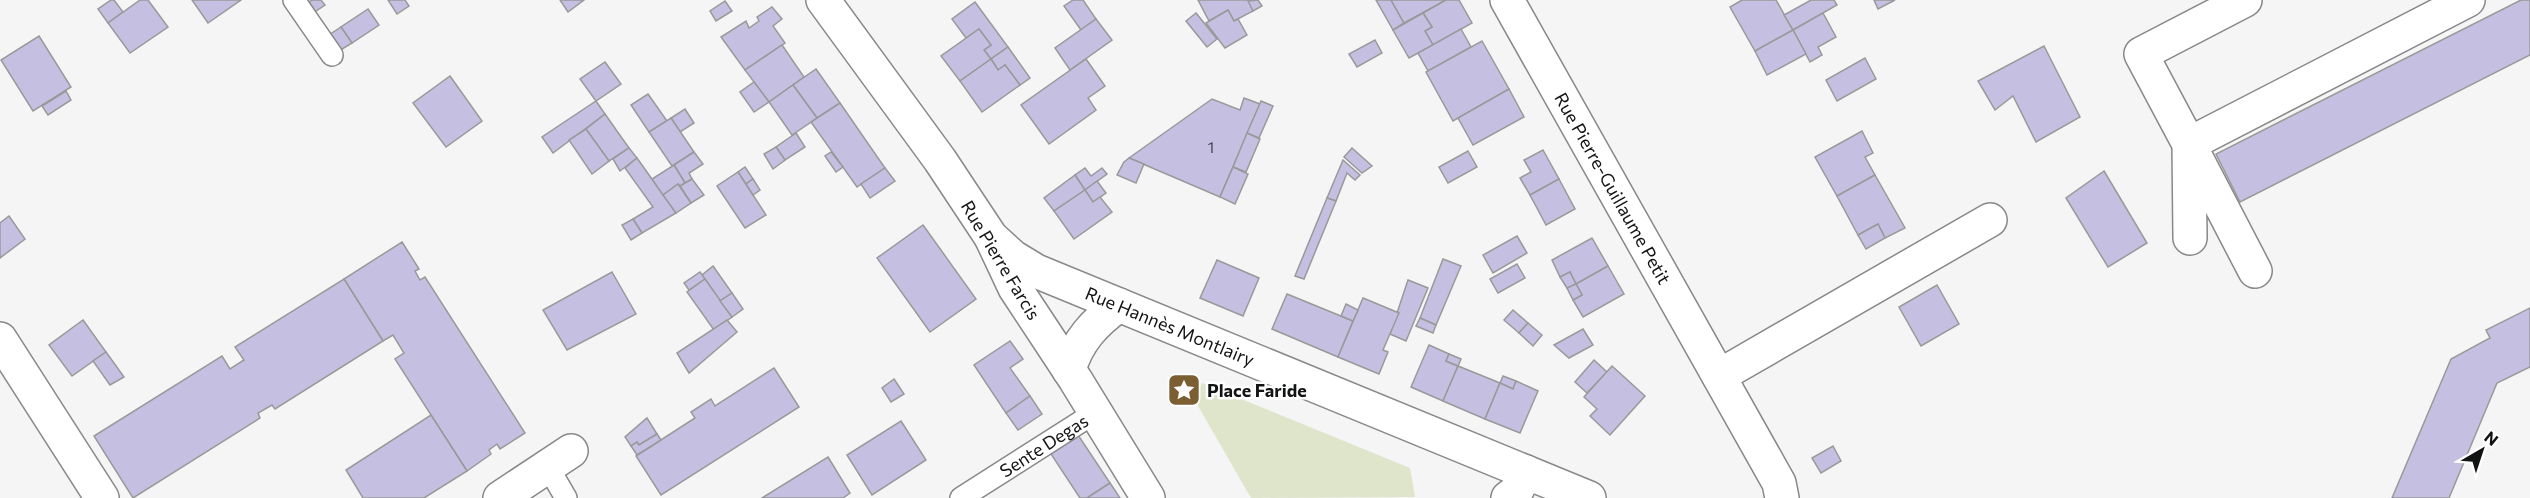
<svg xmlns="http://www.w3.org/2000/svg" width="2530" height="498" font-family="Commissioner,sans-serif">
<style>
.green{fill:#dee5ca}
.building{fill:#c5c0e2;stroke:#99999a;stroke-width:1.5}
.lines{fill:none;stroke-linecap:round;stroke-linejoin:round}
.lane-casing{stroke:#888889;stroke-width:24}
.street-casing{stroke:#888889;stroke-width:36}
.secondary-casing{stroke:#888889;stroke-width:36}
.lane{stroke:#fff;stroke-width:21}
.street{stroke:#fff;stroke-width:33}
.secondary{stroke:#fff;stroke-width:33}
.labels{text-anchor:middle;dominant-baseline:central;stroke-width:5;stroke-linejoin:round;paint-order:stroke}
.number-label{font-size:15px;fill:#3f3e47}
.street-label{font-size:18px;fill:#121313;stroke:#fff}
.poi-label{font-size:18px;font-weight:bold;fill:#121313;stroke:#fff;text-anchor:start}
</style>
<rect width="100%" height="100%" fill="#f5f5f6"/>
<polygon class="green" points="1202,383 1410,468 1415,497 1251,498 1194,399"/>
<g class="building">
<polygon points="111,0 114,0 123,12 108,23 98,9"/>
<polygon points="140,0 148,0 168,27 130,53 108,23"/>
<polygon points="192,0 241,0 208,23"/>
<polygon points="312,0 321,0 325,5 313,13 307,3"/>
<polygon points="388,0 405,0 409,6 397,14"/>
<polygon points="560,0 584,0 568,12"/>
<polygon points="1073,0 1083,0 1096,19 1081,30 1064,6"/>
<polygon points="1198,0 1249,0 1253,11 1234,21 1228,10 1209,21"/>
<polygon points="1258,0 1262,6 1253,11 1248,1"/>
<polygon points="1376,0 1391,0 1404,23 1393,30"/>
<polygon points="1391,0 1446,0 1404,23"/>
<polygon points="1446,0 1459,0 1472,23 1433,45 1425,31 1432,27 1423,13"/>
<polygon points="1742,0 1776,0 1793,30 1755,51 1730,7"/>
<polygon points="1811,0 1834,0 1837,5 1793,30 1784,15"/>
<polygon points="1874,0 1895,0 1878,9"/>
<polygon points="2521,0 2530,0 2530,55 2240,202 2216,154"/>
<polygon points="725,1 732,11 716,21 710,11"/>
<polygon points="975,2 1008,47 991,59 984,50 991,45 979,29 966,38 952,19"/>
<polygon points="772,7 782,19 773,26 785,43 745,70 721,37 746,21 749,28 759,21 757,17"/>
<polygon points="368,9 379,25 352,43 341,27"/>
<polygon points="1228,10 1234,21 1238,19 1247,35 1225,48 1206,23"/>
<polygon points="1196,13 1217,39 1207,47 1186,21"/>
<polygon points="1423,13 1432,27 1425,31 1433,45 1409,58 1393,30"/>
<polygon points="1823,13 1836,37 1818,47 1822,55 1810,62 1793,30"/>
<polygon points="1096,19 1112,40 1070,70 1055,48"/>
<polygon points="341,27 352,43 339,51 329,35"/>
<polygon points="979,29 991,45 984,50 991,59 960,81 941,56"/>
<polygon points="1461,29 1471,47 1428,71 1418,53"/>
<polygon points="1793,30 1806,54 1767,75 1755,51"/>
<polygon points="39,36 71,87 33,111 1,60"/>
<polygon points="1375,40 1382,53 1357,67 1349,54"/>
<polygon points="1482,41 1509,89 1453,121 1426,72"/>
<polygon points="782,45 804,77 769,102 745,70"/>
<polygon points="2044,46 2080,117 2036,142 2013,96 1995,110 1978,81"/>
<polygon points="1008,47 1030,78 1020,85 1005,65 998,70 991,59"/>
<polygon points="1865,58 1876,79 1837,101 1826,80"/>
<polygon points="991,59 998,70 1005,65 1020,85 982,112 960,81"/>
<polygon points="1086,59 1105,86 1088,98 1096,110 1049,144 1021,105"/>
<polygon points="605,62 621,84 596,101 580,79"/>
<polygon points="816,69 840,103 817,118 793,85"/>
<polygon points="450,76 482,121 446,147 413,103"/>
<polygon points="754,82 769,102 754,112 740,92"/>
<polygon points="793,85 817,118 792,135 769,102"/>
<polygon points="1509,89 1524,117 1473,145 1458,118"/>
<polygon points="66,91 71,100 48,115 42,106"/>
<polygon points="648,94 667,121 649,132 631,105"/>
<polygon points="1244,98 1260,104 1220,197 1129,158 1212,99 1240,110"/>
<polygon points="596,101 605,114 553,153 542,137"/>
<polygon points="1261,101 1273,106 1259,138 1247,133"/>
<polygon points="840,103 885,168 857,187 811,122"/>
<polygon points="685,109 694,123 680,132 671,118"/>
<polygon points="605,114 629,148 609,161 586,129"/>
<polygon points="671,118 694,152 672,166 649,132"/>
<polygon points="586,129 609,161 592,174 569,140"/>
<polygon points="1862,131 1873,153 1865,157 1875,175 1837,196 1815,157"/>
<polygon points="796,133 805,147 785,160 776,147"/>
<polygon points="1247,133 1260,139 1246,172 1233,167"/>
<polygon points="776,147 785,160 773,169 764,154"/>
<polygon points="629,148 637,158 620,171 613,159"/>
<polygon points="1352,148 1372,166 1362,173 1344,157"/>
<polygon points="1543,150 1559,179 1530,195 1520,178 1531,172 1524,160"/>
<polygon points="1468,151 1477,167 1448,183 1439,167"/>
<polygon points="694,152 703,164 689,173 692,179 685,183 674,165"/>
<polygon points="831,152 843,167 836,172 825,156"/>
<polygon points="637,158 676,213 642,233 633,219 653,207 625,168"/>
<polygon points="1129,158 1144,164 1136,183 1117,175 1124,162"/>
<polygon points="1343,160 1360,175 1355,180 1347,173 1336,201 1327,198"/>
<polygon points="674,165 685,183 680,186 678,184 663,195 652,179"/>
<polygon points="745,167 753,179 746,184 738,172"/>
<polygon points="1233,167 1248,174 1235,204 1220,197"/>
<polygon points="885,168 895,181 870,198 861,184"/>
<polygon points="1085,168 1091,176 1102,168 1107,174 1085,190 1075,175"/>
<polygon points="2104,171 2147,243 2108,267 2066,198"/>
<polygon points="738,172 766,215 745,228 717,186"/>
<polygon points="1075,175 1085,190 1054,211 1044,198"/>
<polygon points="1875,175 1905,228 1885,238 1878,224 1858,235 1837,196"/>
<polygon points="692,179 704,195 691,203 680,186"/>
<polygon points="753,179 760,190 753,195 746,184"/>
<polygon points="1559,179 1575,209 1546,225 1530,195"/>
<polygon points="1097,181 1106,193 1093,202 1085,190"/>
<polygon points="678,184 691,203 676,213 663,195"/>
<polygon points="1085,190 1093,202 1100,197 1112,212 1074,239 1054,211"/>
<polygon points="1327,198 1336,201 1304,279 1295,276"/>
<polygon points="9,216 25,239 0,258 0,223"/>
<polygon points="633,219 642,233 631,240 622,225"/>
<polygon points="1878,224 1885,238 1866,249 1858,235"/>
<polygon points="923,225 976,299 930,332 877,258"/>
<polygon points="1517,236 1527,253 1493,273 1483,255"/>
<polygon points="1592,238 1608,266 1576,284 1570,272 1560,277 1552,260"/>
<polygon points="402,242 419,269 415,271 420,280 425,277 525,433 500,449 497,444 489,450 491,454 467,471 395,359 404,353 393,335 383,341 344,279"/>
<polygon points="1443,259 1461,266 1436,325 1420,318"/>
<polygon points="1217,260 1259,278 1243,316 1200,298"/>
<polygon points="1517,264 1525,278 1498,293 1490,279"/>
<polygon points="713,266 732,293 720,301 702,275"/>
<polygon points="1608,266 1624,294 1583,317 1573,300 1582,295 1576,284"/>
<polygon points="612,272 636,314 567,350 543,310"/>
<polygon points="700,272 705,279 689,290 684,283"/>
<polygon points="1570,272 1576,284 1567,288 1560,277"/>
<polygon points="344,279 383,341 275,409 272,405 258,413 260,418 133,498 94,436 222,356 230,369 244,360 235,347"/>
<polygon points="705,279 732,317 714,330 687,292"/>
<polygon points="1408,280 1428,288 1406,341 1390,334"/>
<polygon points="1576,284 1582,295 1573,300 1567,288"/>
<polygon points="1937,285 1959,324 1921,346 1899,307"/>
<polygon points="732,293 743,309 732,317 720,301"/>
<polygon points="1287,294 1353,321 1338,357 1272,329"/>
<polygon points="1363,298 1399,313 1383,350 1388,352 1379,374 1338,357"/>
<polygon points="1346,304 1358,310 1353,321 1341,316"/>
<polygon points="2530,308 2530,367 2497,383 2449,498 2392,498 2451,359 2490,338 2486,330"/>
<polygon points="1513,310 1528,323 1519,333 1504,320"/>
<polygon points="1420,318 1436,325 1433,333 1416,326"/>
<polygon points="83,320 106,352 72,376 49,345"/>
<polygon points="727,320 737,332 689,373 677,353"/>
<polygon points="1528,323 1542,335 1533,346 1519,333"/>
<polygon points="1583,329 1593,345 1569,358 1554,345"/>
<polygon points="1010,341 1023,359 1010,368 1030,396 1006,413 974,365"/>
<polygon points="1429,345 1449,354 1446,361 1458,366 1443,401 1411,387"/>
<polygon points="106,352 124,377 110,385 93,361"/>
<polygon points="1449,354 1461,359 1458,366 1446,361"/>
<polygon points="1594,360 1607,372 1587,393 1575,382"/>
<polygon points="1458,366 1500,383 1485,419 1443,401"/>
<polygon points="1612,366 1645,396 1610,435 1590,416 1597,409 1584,397"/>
<polygon points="774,368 799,407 661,495 636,456 695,418 691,412 711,399 715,406"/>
<polygon points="1503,376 1516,381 1513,389 1500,383"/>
<polygon points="894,379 904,394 891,402 882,388"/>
<polygon points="1516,381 1538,391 1520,433 1485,419 1500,383 1513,389"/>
<polygon points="1030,396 1042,414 1018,430 1006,413"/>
<polygon points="431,415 467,471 424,498 363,498 346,470"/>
<polygon points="647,418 657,434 639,445 637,442 631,446 625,437"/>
<polygon points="901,421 926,460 872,495 847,455"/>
<polygon points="1076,432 1110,483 1087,498 1080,498 1049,451"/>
<polygon points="657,434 661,440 637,455 631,446 637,442 639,445"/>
<polygon points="1833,446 1841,461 1821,473 1812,458"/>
<polygon points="828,457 850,493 843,498 762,498"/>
<polygon points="1110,483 1120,498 1087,498"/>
</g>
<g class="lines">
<defs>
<g id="lane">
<polyline points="294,0 332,55"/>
<polyline points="548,467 566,498"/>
<path id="s1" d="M961,498L1096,412"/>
</g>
<g id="street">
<path id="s2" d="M1507,0L1779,483L1782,498"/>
<polyline points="991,237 1015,288 1075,379 1148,498"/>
<polyline points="2190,238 2189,144 2141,54 2245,0"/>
<polyline points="2255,271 2189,144 2468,0"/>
<polyline points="0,339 102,498"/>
<polyline points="1719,376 1990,220"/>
<polyline points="500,498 571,451"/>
<polyline points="1508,498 1516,492 1526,472"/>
</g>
<g id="secondary">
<path id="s3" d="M823,0L940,160L991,237L1013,257L1036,271L1589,498"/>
<path d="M1069,370C1077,341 1095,322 1119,305"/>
</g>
</defs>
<use href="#lane" class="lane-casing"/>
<use href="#street" class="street-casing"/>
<use href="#secondary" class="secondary-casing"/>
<use href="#lane" class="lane"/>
<use href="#street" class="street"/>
<use href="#secondary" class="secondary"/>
</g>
<defs>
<symbol id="sight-square" viewBox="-11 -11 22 22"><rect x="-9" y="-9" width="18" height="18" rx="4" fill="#7b5f32" stroke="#fff"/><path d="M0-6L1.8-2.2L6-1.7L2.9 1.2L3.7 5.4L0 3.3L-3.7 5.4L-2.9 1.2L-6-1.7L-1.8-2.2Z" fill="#fff"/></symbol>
</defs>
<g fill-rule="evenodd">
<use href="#sight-square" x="1165" y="371" width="38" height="38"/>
</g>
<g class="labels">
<g class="number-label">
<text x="1211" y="147">1</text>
</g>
<g class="street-label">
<text stroke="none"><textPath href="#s2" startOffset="216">Rue Pierre-Guillaume Petit</textPath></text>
<text transform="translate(1001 260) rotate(59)">Rue Pierre Farcis</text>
<text stroke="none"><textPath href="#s3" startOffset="492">Rue Hannès Montlairy</textPath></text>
<text stroke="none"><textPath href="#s1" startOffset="98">Sente Degas</textPath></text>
</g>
<g class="poi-label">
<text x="1207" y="390">Place Faride</text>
</g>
</g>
<g transform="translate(2482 450) rotate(39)" stroke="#ffffff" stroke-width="4.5" paint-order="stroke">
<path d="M0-4.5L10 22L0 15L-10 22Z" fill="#121313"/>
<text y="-9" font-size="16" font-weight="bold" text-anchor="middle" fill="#121313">N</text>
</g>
</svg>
